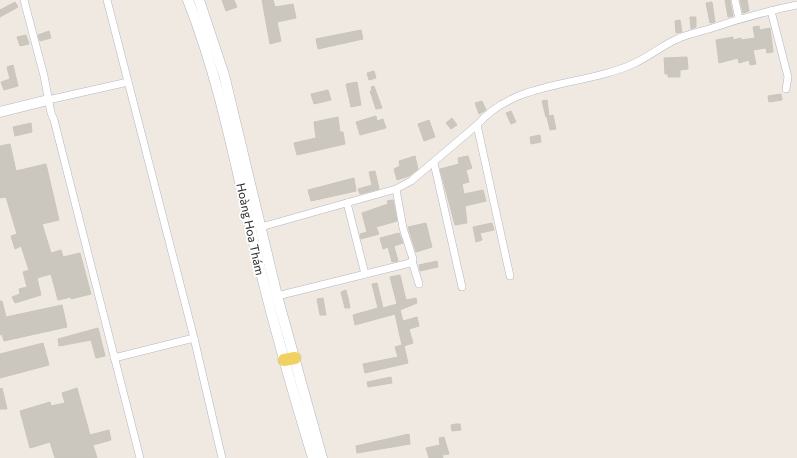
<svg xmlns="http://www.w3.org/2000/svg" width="797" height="458" font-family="Commissioner,sans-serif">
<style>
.building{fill:#cbc7bf;stroke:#cbc5ba}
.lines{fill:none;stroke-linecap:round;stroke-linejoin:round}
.street-casing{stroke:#b4b7c1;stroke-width:8}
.secondary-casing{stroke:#b4b7c1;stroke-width:11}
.primary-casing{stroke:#c9c9c9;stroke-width:13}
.street{stroke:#fff;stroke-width:7}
.secondary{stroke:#fff;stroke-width:10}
.primary{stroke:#f2d163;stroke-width:12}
.labels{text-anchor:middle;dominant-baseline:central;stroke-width:3.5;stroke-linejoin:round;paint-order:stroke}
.street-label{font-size:12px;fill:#2e2e2e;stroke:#fff}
</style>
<rect width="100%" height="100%" fill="#efe9e1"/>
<g class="building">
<polygon points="222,0 234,0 237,7 226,11"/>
<polygon points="262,0 273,0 275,7 293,4 296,18 277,22 281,41 270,44"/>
<polygon points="725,0 730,0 733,16 728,17"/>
<polygon points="740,0 747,0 749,11 743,13"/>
<polygon points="15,2 18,7 0,17 0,10"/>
<polygon points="712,2 715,22 710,23 706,3"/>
<polygon points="690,17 696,17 696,27 691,29"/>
<polygon points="680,20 682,32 676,33 675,21"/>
<polygon points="759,26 760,30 770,28 773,52 767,53 766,48 753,50 756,64 750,65 749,60 739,63 738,58 719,63 716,40 733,37 733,40 741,38 741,40 755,38 753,27"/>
<polygon points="361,30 363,39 318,49 316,39"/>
<polygon points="49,31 51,38 40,41 38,35"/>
<polygon points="26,35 29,44 20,46 17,37"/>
<polygon points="687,57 688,69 680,70 680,77 668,77 668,74 665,74 664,58"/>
<polygon points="13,65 18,86 4,90 1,82 10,79 7,67"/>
<polygon points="374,71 376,78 369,80 367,73"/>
<polygon points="357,82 361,105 351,107 346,84"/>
<polygon points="374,86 382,108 376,109 370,91 372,91 371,87"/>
<polygon points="328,90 331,100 314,104 311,94"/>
<polygon points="781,94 782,100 769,102 768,96"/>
<polygon points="547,100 549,116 546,117 542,101"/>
<polygon points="482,101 486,110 479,114 475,103"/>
<polygon points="511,111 516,122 511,124 506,113"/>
<polygon points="553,115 556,129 550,130 547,117"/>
<polygon points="376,116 377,121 383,119 386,128 360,135 356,122"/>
<polygon points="338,117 340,132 343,132 345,144 297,155 294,143 316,138 314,122"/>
<polygon points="452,118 457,125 451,129 446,123"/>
<polygon points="429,120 435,137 424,141 418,124"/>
<polygon points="31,123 32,132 15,136 13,127"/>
<polygon points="540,135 541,142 531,144 530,137"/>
<polygon points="10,144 16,171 46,164 59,220 42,224 51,253 61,250 63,257 80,253 91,294 71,299 71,297 58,300 51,274 37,278 41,295 15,303 12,297 20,294 19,289 27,287 23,272 29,270 21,246 15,249 11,236 17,234 6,197 0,198 0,146"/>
<polygon points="415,156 418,169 409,176 397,180 394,169 400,166 399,161"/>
<polygon points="468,156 472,168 466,170 469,182 462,184 464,194 483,190 486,201 465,206 467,223 455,225 440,169 459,164 458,158"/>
<polygon points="375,171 379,189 360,194 358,189 372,185 369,172"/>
<polygon points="354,178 356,191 311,201 308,190"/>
<polygon points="393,200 397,221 376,227 379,234 361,239 360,234 367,232 362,213 388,204 387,201"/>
<polygon points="426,223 432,247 416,252 408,227"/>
<polygon points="492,223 494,230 480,233 482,240 476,242 473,227"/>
<polygon points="399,233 403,243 394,246 398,261 392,262 388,247 383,249 380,238"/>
<polygon points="437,261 438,267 420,271 419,265"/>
<polygon points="400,275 406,300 416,298 417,303 400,310 403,321 417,317 419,326 409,329 413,343 404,346 408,363 365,373 363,364 398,357 395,347 402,345 395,314 355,325 353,315 378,308 372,284 377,283 383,308 397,304 390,277"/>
<polygon points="346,290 348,298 350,308 345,308 341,292"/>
<polygon points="323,298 326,315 320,315 317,299"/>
<polygon points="0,301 2,301 6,317 62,305 67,327 4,341 2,334 0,335"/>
<polygon points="98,328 105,356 96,358 91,340 59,346 58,339"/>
<polygon points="43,343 49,365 0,378 0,354"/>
<polygon points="391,377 392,383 368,387 367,382"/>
<polygon points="2,388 7,409 0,409 0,389"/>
<polygon points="77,388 90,435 109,430 111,440 93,445 97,458 55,458 50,442 30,448 20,411 50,402 51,406 65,403 62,393"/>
<polygon points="456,424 460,424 461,430 452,431 451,425"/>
<polygon points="409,434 410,444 357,453 356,446"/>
<polygon points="444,437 449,454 442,455 443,458 429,458 426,448 440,445 439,438"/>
</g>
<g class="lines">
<defs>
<g id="street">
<polyline points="24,0 44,76 51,113 54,120 140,458"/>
<polyline points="107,0 194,338 222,458"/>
<polyline points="735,0 739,19"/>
<polyline points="771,11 788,77 786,89"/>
<polyline points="48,100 128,82"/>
<polyline points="477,125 510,276"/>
<polyline points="434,163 462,287"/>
<polyline points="347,203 365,274"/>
<path d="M261,227L396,189L411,181L477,125C516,79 585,87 635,63C650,56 663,45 677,39C687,34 699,32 709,29C738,19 767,11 797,5"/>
<polyline points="412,261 419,284"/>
<polyline points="277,296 410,263 413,259 403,228 396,189"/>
<polyline points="114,358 194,338"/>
</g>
<g id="secondary">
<path d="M188,0C224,91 239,186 263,280C278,340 295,399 313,458"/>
<polyline points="199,0 224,75 277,296 322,458"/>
<polyline points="0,112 48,100"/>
</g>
<polyline id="primary" points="284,360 295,358"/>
</defs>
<use href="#street" class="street-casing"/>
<use href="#secondary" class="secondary-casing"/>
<use href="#primary" class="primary-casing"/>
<use href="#street" class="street"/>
<use href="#secondary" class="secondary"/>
<use href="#primary" class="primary"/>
</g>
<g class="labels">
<g class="street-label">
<text transform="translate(251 229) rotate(78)">Hoàng Hoa Thám</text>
</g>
</g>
</svg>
